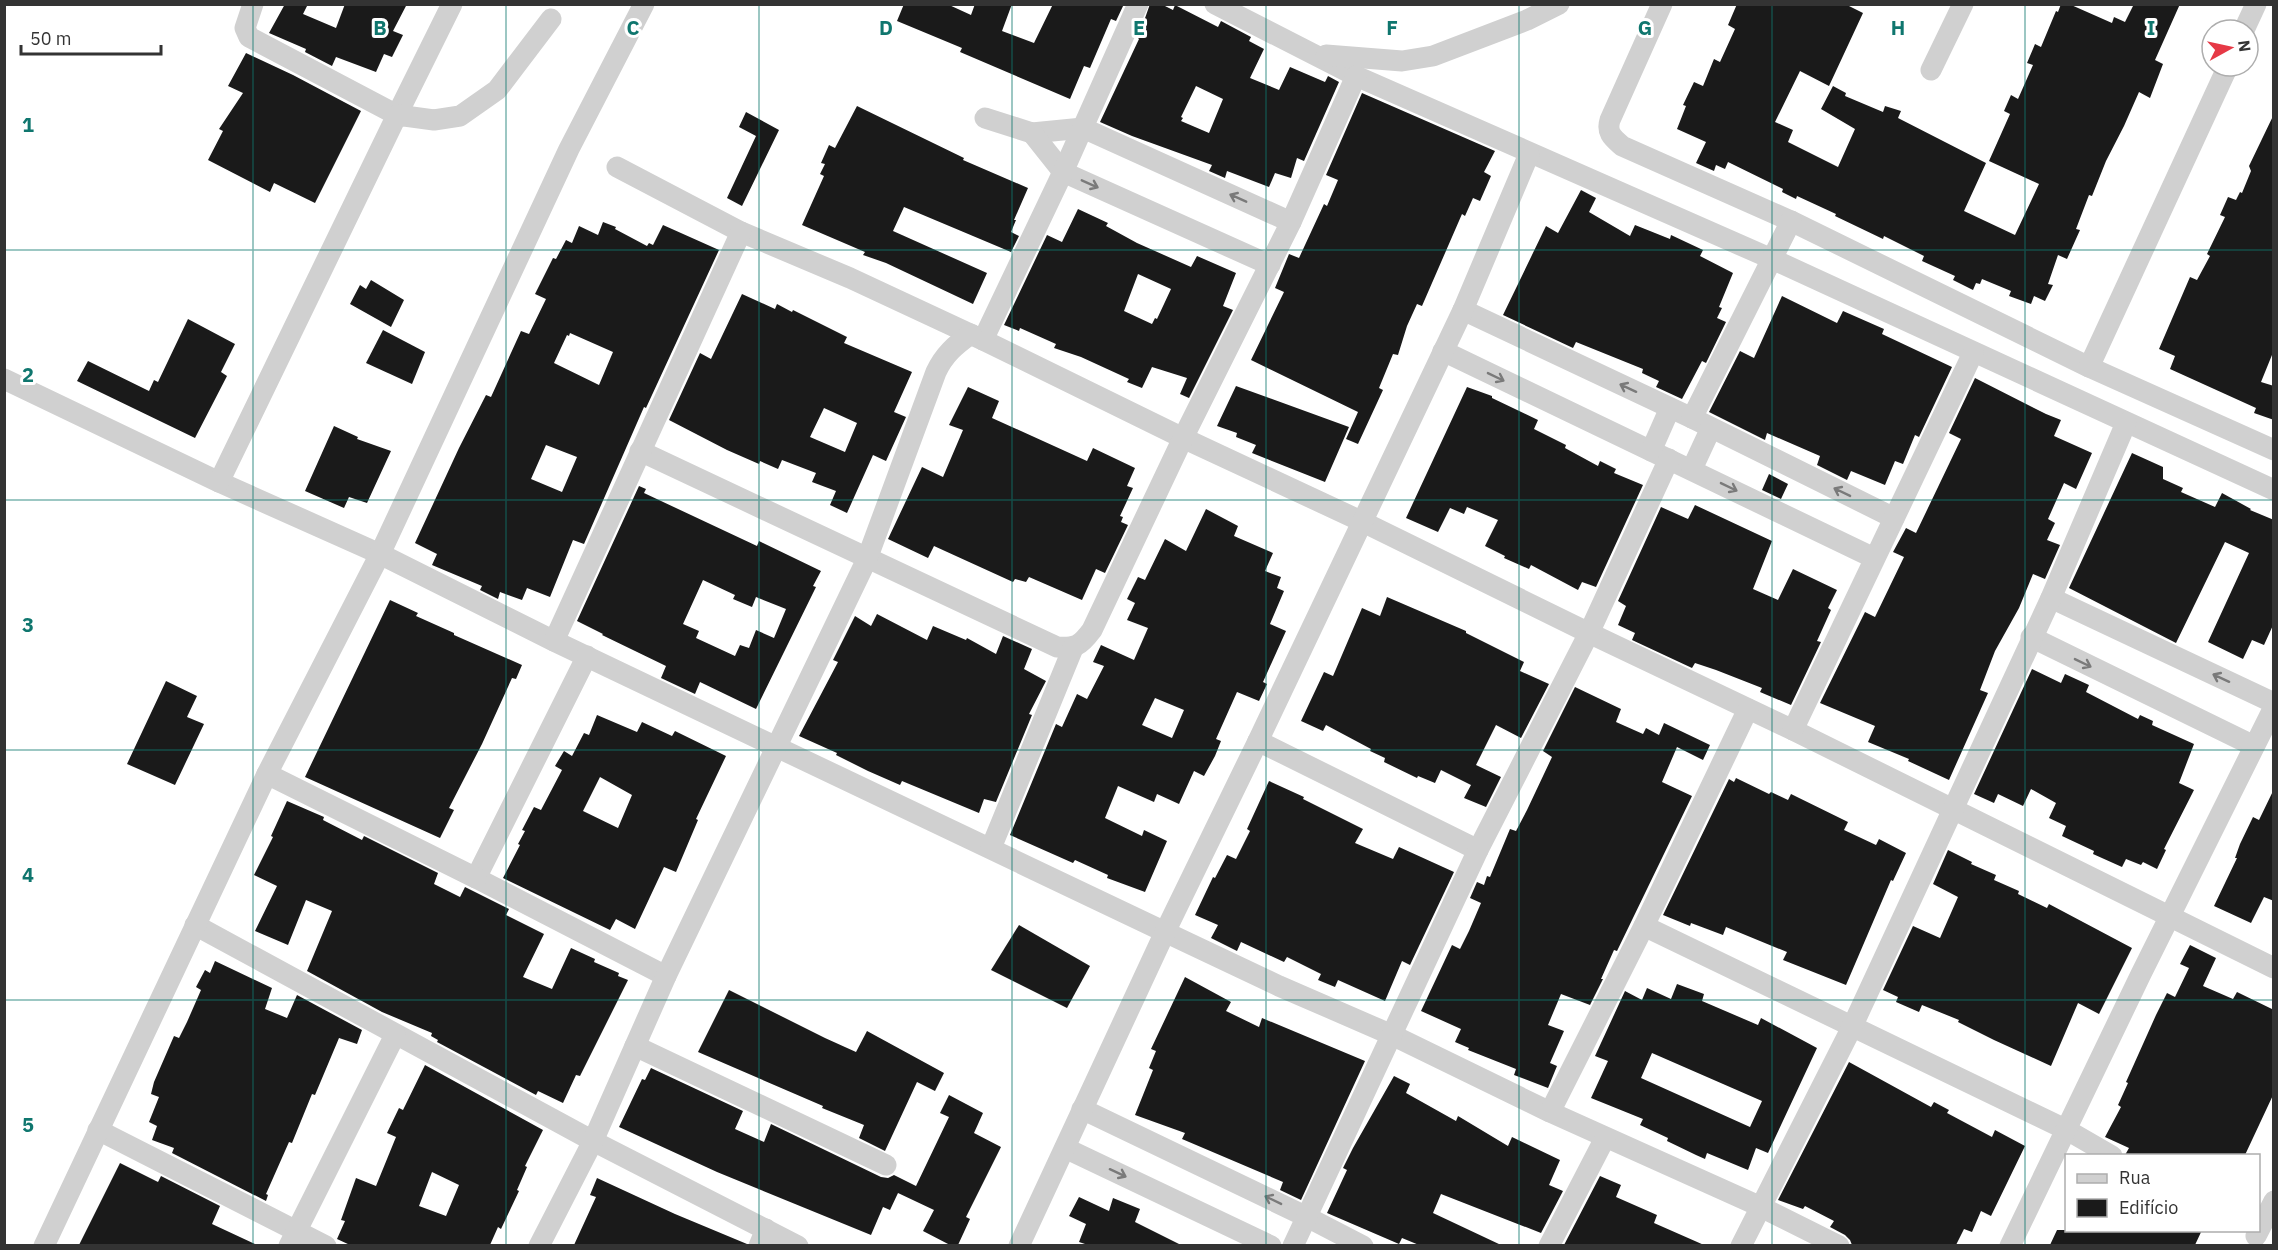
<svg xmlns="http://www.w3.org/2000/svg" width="2278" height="1250" font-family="'IBM Plex Sans',sans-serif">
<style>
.building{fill:#1a1a1a;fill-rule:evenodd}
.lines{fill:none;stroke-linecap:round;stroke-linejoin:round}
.street{stroke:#d0d0d0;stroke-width:21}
.oneway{stroke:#7a7a7a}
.grid{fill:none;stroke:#0f766e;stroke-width:1.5;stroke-opacity:0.55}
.grid-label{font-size:20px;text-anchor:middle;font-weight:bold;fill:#0f766e;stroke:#fff;stroke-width:6;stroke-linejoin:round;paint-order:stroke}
</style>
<rect width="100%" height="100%" fill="#fff"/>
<g class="building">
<polygon points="285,4 308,4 303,14 336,28 345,4 407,4 393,31 403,35 392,57 384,54 376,72 336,57 332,66 305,52 306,49 269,33"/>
<polygon points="904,4 947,4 971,15 975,4 1012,4 1002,31 1034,43 1053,4 1124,4 1116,21 1111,19 1090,68 1084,66 1070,99 960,52 962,48 897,21"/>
<path d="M1150,4H1161L1173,10L1175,5L1218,27L1221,21L1251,37L1249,41L1264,49L1250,78L1279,90L1290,67L1325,82L1328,76L1339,82L1304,161L1297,158L1291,178L1275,173L1269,187L1227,171L1225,178L1209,171L1212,165L1132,136L1100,122L1139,39L1138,38ZM1196,86L1223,99L1209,133L1181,121L1183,118L1181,117Z"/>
<polygon points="1737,4 1845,4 1863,13 1829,86 1800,71 1775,122 1793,130 1788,142 1838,167 1855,129 1821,109 1833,86 1846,93 1845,96 1883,112 1885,106 1901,111 1898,118 1986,163 1964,211 2015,235 2039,184 1989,161 2010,114 2004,111 2011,95 2018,99 2033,65 2027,63 2035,44 2041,47 2056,11 2058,12 2061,4 2069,4 2112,23 2114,17 2125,22 2134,4 2180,4 2155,60 2163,64 2150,98 2139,92 2124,126 2106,161 2092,196 2089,195 2076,229 2080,230 2067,259 2058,255 2048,284 2053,285 2045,301 2034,296 2031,304 2009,296 2011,291 1982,279 1980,284 1976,283 1973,290 1953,280 1955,276 1922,261 1924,256 1884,236 1883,239 1835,216 1836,214 1797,196 1796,199 1782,192 1783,189 1728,162 1725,169 1716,165 1714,171 1696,163 1706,142 1677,129 1686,106 1683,105 1694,82 1703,86 1714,59 1720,62 1735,29 1728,25"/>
<polygon points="246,53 293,75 361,111 315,203 274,183 270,192 208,160 223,131 219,129 243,93 228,86"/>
<polygon points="1362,93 1495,151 1484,172 1491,176 1480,201 1473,198 1465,216 1462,214 1422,306 1417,304 1407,326 1398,355 1393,354 1379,388 1383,390 1358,444 1346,439 1358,412 1251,360 1284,292 1275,288 1289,254 1299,258 1324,204 1327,206 1338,180 1326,175"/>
<polygon points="857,106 964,158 963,160 1028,188 1014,220 1016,220 1011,232 1019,236 1011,252 904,207 893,231 987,273 973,304 886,263 863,255 865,252 802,225 824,176 820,174 825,164 821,163 829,145 835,148"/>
<polygon points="746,112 779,130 742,206 727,198 756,136 739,127"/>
<polygon points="2274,114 2274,350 2261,382 2274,386 2274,420 2254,413 2256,408 2170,369 2175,356 2159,349 2190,277 2197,280 2210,256 2207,254 2225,217 2220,215 2228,197 2236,200 2240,192 2242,193 2251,171 2249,166"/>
<polygon points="1581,190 1596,198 1589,212 1630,236 1635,225 1670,239 1671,235 1703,250 1700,256 1733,273 1719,307 1722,308 1717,318 1726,322 1706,363 1702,361 1682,399 1656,387 1659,381 1642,373 1643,369 1576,342 1573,348 1503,315 1546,226 1558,233"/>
<path d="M1078,209L1108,223L1106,226L1137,243L1191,267L1197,256L1236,273L1223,306L1233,310L1189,398L1180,394L1187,378L1152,367L1142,388L1127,382L1129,379L1081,357L1054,348L1056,344L1020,328L1019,331L1004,325L1047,235L1062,242ZM1138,274L1171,289L1157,319L1155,318L1152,324L1124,311Z"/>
<path d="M603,222L616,227L615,229L647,246L649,243L653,245L663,225L719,250L646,408L644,407L584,544L573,540L550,597L527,588L522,600L500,592L498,599L480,590L482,586L432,565L437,554L415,543L459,448L486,395L491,397L521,331L529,334L546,299L535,294L553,258L556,259L566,240L572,243L579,226L598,235ZM570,333L613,352L599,385L554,363L567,335L569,336ZM546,445L577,457L562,492L531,479Z"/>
<polygon points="371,280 404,300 391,327 350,304 360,285 366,289"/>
<path d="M742,294L775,309L777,304L792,312L793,310L847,337L844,343L912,372L894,412L906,417L886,461L873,455L847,513L830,505L836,491L812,482L816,473L782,460L778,469L760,461L759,464L727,450L669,420L700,353L711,359ZM824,408L857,423L845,452L810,437Z"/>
<polygon points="1782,296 1837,323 1843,311 1884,329 1882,334 1952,367 1919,437 1915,435 1903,464 1895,461 1885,485 1851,471 1847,480 1817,465 1820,456 1767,433 1765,440 1709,412 1740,351 1754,358"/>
<polygon points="188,319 235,344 221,372 227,376 195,438 77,381 88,361 149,391 154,380 158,382"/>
<polygon points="383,330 425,352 412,384 366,363"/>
<polygon points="1975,378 2046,414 2061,420 2054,436 2092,453 2076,489 2064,483 2048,519 2055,523 2047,540 2060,545 2045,579 2033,574 2019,608 1995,651 1980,690 1988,693 1949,780 1908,761 1909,759 1868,742 1875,726 1820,703 1865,612 1875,617 1904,557 1893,552 1906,528 1916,533 1961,439 1949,433"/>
<polygon points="1236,386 1349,427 1325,482 1252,453 1256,445 1236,437 1237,433 1217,426"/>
<polygon points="968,387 999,401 992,418 1087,461 1093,448 1135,468 1127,486 1133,488 1120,516 1123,517 1121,522 1128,525 1105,573 1096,569 1082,600 1029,577 1026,582 1015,579 1013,582 934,546 928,558 888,539 922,467 943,477 963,430 949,425"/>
<polygon points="1467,387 1492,396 1492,398 1538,420 1534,429 1566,445 1565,448 1598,466 1600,461 1616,469 1614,473 1643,485 1596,587 1582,582 1578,590 1531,565 1529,569 1504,558 1505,556 1485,546 1498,520 1467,507 1464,514 1450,508 1438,532 1406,518"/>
<polygon points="334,426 358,437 357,439 391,451 367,503 349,497 344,508 305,491"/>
<polygon points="2132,453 2163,467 2163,479 2183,488 2181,492 2215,507 2222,493 2251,509 2250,510 2274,520 2274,623 2264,645 2252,640 2243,659 2208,642 2249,553 2225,542 2176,643 2069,588"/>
<polygon points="1769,474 1788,484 1781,499 1762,490"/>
<path d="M639,486L646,489L644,493L757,546L759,541L821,571L813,586L816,587L756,709L700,682L695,694L661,678L666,666L602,635L603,634L577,621ZM703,580L735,595L733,599L752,607L756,597L786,609L774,638L756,630L749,648L740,645L735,656L696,638L699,631L683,624Z"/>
<polygon points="1695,505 1772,541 1753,589 1778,600 1793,569 1837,590 1828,608 1831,610 1817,641 1821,642 1791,705 1760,692 1762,688 1716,670 1695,663 1692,668 1632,640 1635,633 1618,625 1626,606 1618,601 1661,507 1688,519"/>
<path d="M1206,509L1238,526L1234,536L1273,553L1265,571L1281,577L1277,588L1284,591L1270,624L1286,631L1263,682L1267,684L1259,701L1237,692L1216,739L1221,741L1215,756L1204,776L1194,771L1179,804L1157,794L1154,802L1118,786L1105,818L1142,836L1144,830L1167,841L1145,892L1107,878L1108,875L1075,860L1073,863L1010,835L1056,724L1062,727L1077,694L1087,699L1104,666L1093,662L1101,645L1134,660L1148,628L1127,620L1135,603L1127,599L1138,577L1145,580L1165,539L1186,551ZM1155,698L1184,710L1172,738L1142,725Z"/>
<polygon points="1387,597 1466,631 1466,633 1524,662 1520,671 1549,684 1521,738 1496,725 1476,765 1501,777 1486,807 1464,798 1471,785 1441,770 1435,783 1418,776 1417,778 1384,762 1385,758 1370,751 1371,749 1326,725 1323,731 1301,721 1324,672 1333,676 1362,608 1380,616"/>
<polygon points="390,600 418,613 416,616 454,633 454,635 522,665 516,679 512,678 482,744 449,808 454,810 440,838 305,777"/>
<polygon points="877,614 927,640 933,626 966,640 967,638 996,654 1003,636 1032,649 1024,669 1046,681 1029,714 1032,715 996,802 984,799 979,813 902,781 900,785 868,771 836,755 837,753 799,736 838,662 833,660 855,616 871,626"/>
<polygon points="2032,669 2061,683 2065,674 2089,685 2086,692 2138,719 2140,715 2153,721 2152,725 2194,744 2179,783 2194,790 2164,849 2166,850 2157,869 2143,862 2141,865 2126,859 2122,867 2093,854 2094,851 2062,836 2066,826 2049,818 2056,803 2031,789 2023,806 1998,794 1994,803 1974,794"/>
<polygon points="166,681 197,696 187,717 204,724 175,785 127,764"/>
<polygon points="1575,687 1621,709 1616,722 1643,734 1646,728 1659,735 1664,723 1710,745 1703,760 1677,747 1662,782 1692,796 1617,951 1614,950 1601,979 1603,979 1590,1005 1561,994 1548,1025 1564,1031 1550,1063 1557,1066 1548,1088 1514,1075 1516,1069 1468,1050 1469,1048 1455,1042 1461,1029 1421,1011 1452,945 1460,949 1469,931 1481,903 1470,898 1477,882 1484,885 1487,876 1490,877 1510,829 1516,831 1527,810 1552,757 1543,751"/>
<path d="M597,715L637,732L642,722L672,736L675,731L726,756L696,819L698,820L676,872L664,867L635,929L616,919L610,930L503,878L520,845L518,844L525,831L522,830L534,807L541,810L562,770L555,766L564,751L572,756L584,733L589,735ZM600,777L632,795L618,828L583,811Z"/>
<polygon points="1736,778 1769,794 1771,792 1788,800 1791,794 1848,822 1844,830 1876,845 1879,839 1906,853 1893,881 1891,880 1846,985 1783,960 1787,952 1726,927 1723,935 1691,923 1690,926 1663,915 1729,779 1734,782"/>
<polygon points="1269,781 1304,797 1303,799 1363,829 1355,843 1393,859 1399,847 1454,872 1410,965 1402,961 1385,1001 1338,980 1335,987 1318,980 1321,974 1287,957 1284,962 1241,942 1237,951 1211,938 1218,925 1195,915 1213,877 1215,878 1227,855 1236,859 1250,831 1247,829"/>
<polygon points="2274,789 2274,901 2264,897 2251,923 2214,906 2237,858 2235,858 2240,844 2253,817 2259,820"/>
<polygon points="287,801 324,817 323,820 362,840 364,836 438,873 434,884 460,897 465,887 509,909 506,915 544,934 523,977 552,989 571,948 595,959 594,962 619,973 618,976 628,980 580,1076 576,1075 563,1103 538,1091 536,1095 437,1042 438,1040 431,1036 432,1033 382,1012 307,971 332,911 306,900 288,945 255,931 277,886 254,875 273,837 271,836"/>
<polygon points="1948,850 1972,862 1971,864 1996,875 1994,880 2019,891 2018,894 2047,908 2049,904 2132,948 2099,1014 2078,1003 2051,1066 1994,1040 1958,1022 1959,1020 1922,1005 1919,1012 1896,1002 1898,997 1883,990 1913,926 1940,938 1958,897 1933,884"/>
<polygon points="1019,925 1090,966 1067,1008 991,970"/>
<polygon points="2190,945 2216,958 2203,986 2233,999 2237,992 2274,1010 2274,1093 2245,1155 2125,1155 2129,1148 2105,1137 2121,1107 2118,1105 2128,1083 2126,1082 2156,1015 2167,993 2175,997 2189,968 2180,964"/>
<polygon points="215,961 272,988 265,1009 287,1018 297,995 362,1030 357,1044 339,1038 315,1095 312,1094 292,1143 289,1142 266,1194 268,1195 266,1201 172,1153 174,1148 152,1140 157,1126 149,1122 159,1097 151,1094 154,1082 174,1036 179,1038 187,1022 201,990 196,987 205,970 210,973"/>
<polygon points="1185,977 1231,1002 1226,1011 1259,1027 1262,1018 1365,1061 1301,1200 1280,1190 1283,1182 1182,1139 1185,1133 1135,1115 1153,1070 1149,1068 1156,1051 1151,1049"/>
<path d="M1677,984L1704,994L1702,1001L1758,1025L1761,1018L1817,1048L1768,1153L1756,1148L1748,1170L1707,1153L1705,1159L1696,1155L1667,1141L1668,1138L1640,1125L1643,1119L1591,1098L1608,1061L1595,1056L1625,991L1642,1000L1647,988L1671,999ZM1652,1053L1762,1101L1750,1127L1641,1078Z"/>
<polygon points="729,990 825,1038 856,1052 867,1031 944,1073 935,1091 917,1082 885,1151 859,1138 864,1125 822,1108 823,1106 698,1052"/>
<polygon points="1849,1062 1931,1107 1934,1102 1949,1110 1947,1113 1992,1137 1995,1130 2025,1146 1991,1216 1981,1211 1972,1232 1964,1229 1956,1245 1852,1245 1850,1240 1845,1235 1830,1227 1834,1221 1805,1206 1803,1209 1778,1200"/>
<path d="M425,1065L543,1130L525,1166L527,1167L517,1190L519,1191L501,1229L498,1227L490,1245H350L337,1239L345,1221L341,1220L356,1178L376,1186L396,1137L387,1133L399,1108L403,1110ZM432,1172L459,1185L446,1216L419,1206Z"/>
<polygon points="651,1068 743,1111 735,1129 764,1142 771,1124 881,1177 888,1178 894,1175 916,1186 949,1117 940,1113 949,1095 983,1113 974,1133 1001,1147 966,1217 970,1219 958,1245 950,1245 923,1231 934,1210 898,1193 890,1210 883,1207 871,1235 717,1172 619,1127 642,1079 645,1080"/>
<polygon points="1394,1076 1410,1084 1406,1093 1456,1121 1458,1116 1508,1146 1512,1137 1560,1160 1549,1185 1563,1191 1541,1233 1441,1194 1433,1213 1501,1245 1419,1245 1402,1238 1399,1244 1327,1213 1347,1170 1343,1168 1353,1148"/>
<polygon points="120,1163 158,1182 161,1176 220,1206 212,1224 257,1245 79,1245"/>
<polygon points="1600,1176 1621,1185 1616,1197 1657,1215 1654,1223 1704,1245 1564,1245"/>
<polygon points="597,1178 675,1214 747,1244 747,1245 574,1245 596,1197 590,1195"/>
<polygon points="1079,1197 1109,1211 1113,1198 1140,1209 1135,1222 1181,1245 1088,1245 1079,1242 1086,1224 1069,1216"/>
<polygon points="2057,1230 2202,1230 2195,1245 2050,1245"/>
</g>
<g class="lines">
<g class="street">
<polyline points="253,4 245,28 249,37 397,115 452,4"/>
<polyline points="1215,4 1356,76 1772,259 2274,490"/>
<path d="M1662,4L1610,120C1606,133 1613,138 1622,146L1791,221L2089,367L2274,450"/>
<polyline points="2244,30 2256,4"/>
<polyline points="1326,55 1402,61 1433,56 1527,20 1559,4"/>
<polyline points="1931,70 1963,4"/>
<polyline points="985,118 1032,133 1083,128 1291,222"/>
<polyline points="1032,133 1063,172 1270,265"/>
<polyline points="617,167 741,232 850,278 983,340 1183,438 1363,522 1589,633 1793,730 2274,968"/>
<polyline points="1463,310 1692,418 1894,518"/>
<polyline points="983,340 1063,172 1138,4"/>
<polyline points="1443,351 1874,558"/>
<polyline points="2089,367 2228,66"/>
<polyline points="4,379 219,482 380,554 554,641 1165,932 1279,986 1392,1035 1550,1112 1759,1206 1839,1246"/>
<polyline points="1692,418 1791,221"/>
<path d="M640,451L1057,647C1076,648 1080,646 1092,630L1183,438L1291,222L1356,76"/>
<polyline points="1651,451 1670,408"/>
<polyline points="1692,469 1711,428"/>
<polyline points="219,482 397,115 434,120 460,116 497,90 551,19"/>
<polyline points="2051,598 2274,703"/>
<polyline points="2031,637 2254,746"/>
<polyline points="554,641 741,232"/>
<polyline points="587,656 476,878 666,976"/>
<polyline points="1793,730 1973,353"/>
<polyline points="1258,741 1478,850"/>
<polyline points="267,774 476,878"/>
<polyline points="991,848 1073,648"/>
<polyline points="195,925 593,1141 798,1246"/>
<polyline points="1644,926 2067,1130 2112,1156"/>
<polyline points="635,1046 886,1165"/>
<polyline points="1082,1109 1307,1217 1363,1246"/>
<polyline points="1550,1112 1644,926 1748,709"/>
<polyline points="98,1130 326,1246"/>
<polyline points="1065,1148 1271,1246"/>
<polyline points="2256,1236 2274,1201"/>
<polyline points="44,1246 267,774 380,554 569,149 644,4"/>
<polyline points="289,1246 395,1035"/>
<path d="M539,1246L593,1141L666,976L867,559L936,372C944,355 955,345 971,334"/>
<polyline points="759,1246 766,1229"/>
<polyline points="1019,1246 1165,932 1258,741 1463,310 1529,154"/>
<polyline points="1293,1246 1478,850 1589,633 1669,459"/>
<polyline points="1549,1246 1605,1138"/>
<polyline points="1741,1246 1852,1027 2051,598 2126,423"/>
<polyline points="2010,1246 2141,974 2274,707"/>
</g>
</g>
<defs><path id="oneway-shaft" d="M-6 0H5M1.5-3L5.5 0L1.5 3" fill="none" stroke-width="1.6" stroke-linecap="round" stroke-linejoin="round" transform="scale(1.5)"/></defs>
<g class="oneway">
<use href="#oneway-shaft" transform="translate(1090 184) rotate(24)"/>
<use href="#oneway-shaft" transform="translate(1238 198) rotate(-156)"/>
<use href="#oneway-shaft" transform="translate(1496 377) rotate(26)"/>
<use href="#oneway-shaft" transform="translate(1628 388) rotate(-155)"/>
<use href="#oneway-shaft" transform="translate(1729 487) rotate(26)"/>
<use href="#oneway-shaft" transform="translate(1842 492) rotate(-154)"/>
<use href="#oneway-shaft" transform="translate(2083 663) rotate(26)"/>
<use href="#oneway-shaft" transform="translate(2221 678) rotate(-155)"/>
<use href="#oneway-shaft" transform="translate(1118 1173) rotate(25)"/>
<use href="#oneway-shaft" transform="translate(1273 1200) rotate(-154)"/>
</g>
<path class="grid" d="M253,4V1246M506,4V1246M759,4V1246M1012,4V1246M1266,4V1246M1519,4V1246M1772,4V1246M2025,4V1246M4,250H2274M4,500H2274M4,750H2274M4,1000H2274"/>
<g class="grid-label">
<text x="380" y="35">B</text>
<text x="633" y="35">C</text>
<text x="886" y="35">D</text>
<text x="1139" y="35">E</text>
<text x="1392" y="35">F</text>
<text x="1645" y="35">G</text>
<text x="1898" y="35">H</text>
<text x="2151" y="35">I</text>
<text x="28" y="132">1</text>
<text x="28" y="382">2</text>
<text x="28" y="632">3</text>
<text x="28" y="882">4</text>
<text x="28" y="1132">5</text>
</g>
<rect width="2278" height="1250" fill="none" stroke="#333333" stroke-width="12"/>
<rect x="2065" y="1154" width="195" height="78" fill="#ffffff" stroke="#adadad" stroke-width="1.5"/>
<rect x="2077" y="1174" width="30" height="9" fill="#d0d0d0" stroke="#adadad" stroke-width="1.5"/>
<text x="2119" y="1184" font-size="18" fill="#333333">Rua</text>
<rect x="2077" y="1199" width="30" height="18" fill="#1a1a1a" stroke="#adadad" stroke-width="1.5"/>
<text x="2119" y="1214" font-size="18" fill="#333333">Edifício</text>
<g transform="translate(2230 48) rotate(82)"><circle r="28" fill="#ffffff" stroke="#adadad" stroke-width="1.5"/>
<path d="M0-4.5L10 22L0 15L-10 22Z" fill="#e63946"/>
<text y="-9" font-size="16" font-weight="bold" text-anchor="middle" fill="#333333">N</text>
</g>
<path d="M21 45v9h140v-9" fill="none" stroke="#333333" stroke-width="3"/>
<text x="30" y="45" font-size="18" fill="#333333" stroke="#ffffff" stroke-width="4.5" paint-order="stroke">50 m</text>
</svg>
